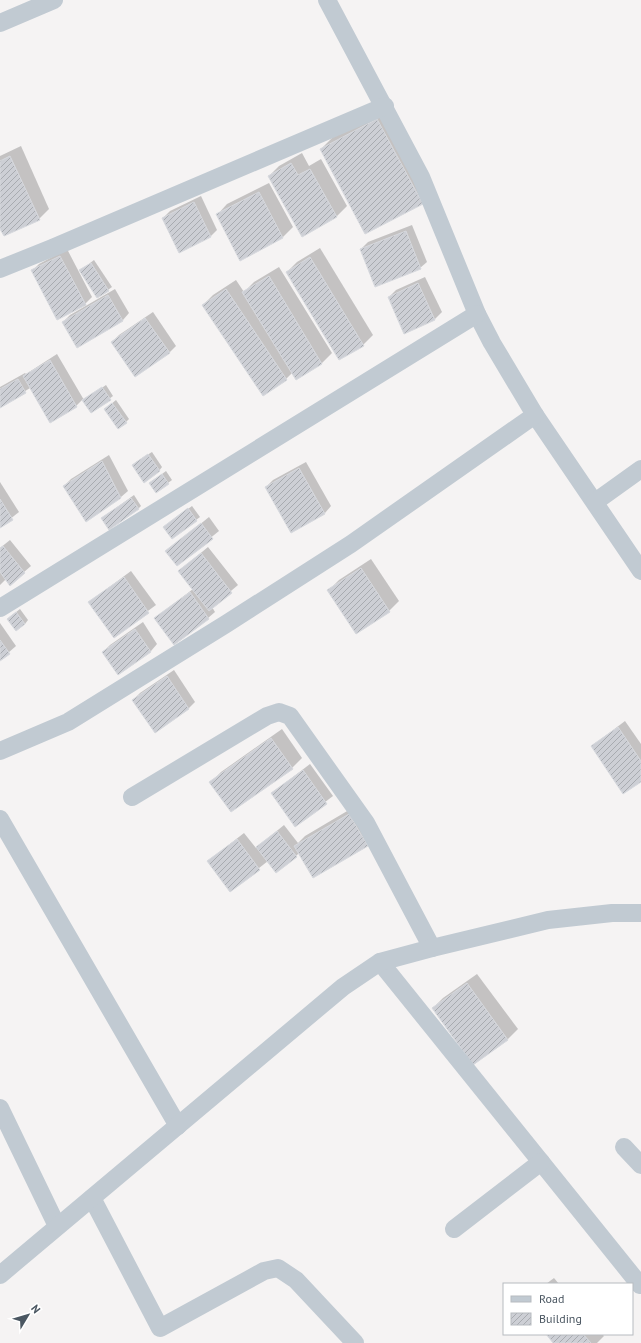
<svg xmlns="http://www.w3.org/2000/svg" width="641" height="1343" font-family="'PT Sans',sans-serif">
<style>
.shadow{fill:#0003}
.building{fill:url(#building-hatch);stroke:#d7d9de}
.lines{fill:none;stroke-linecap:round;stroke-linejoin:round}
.street{stroke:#c1cad2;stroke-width:18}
</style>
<defs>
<pattern id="building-hatch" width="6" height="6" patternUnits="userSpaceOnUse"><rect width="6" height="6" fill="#cdcfd5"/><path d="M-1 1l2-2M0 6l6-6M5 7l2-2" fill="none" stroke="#a8abb0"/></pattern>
</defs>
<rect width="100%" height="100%" fill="#f5f3f3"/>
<g class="shadow">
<polygon points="390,106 422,203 321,149 334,136"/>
<polygon points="21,146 49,209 39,219 0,226 0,156"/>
<polygon points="302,153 309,166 321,159 347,206 337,216 302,235 269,176 279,166"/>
<polygon points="269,183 293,227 283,237 241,259 217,215 227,204"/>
<polygon points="201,196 217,230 210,237 163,218 170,211"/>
<polygon points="412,225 427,262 420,268 361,249 368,242"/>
<polygon points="320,248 373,335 363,345 287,272 297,262"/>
<polygon points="67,249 92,297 85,304 32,271 39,264"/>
<polygon points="94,260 112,287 98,297 81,270"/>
<polygon points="279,267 332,353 322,363 297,378 293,372 286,379 203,305 213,295 236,280 244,292 254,282"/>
<polygon points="425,277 442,312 435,319 405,333 389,297 396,290"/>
<polygon points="115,289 129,313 123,320 77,346 63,322 70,315"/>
<polygon points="153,312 176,346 169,353 112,342 119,335"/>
<polygon points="57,354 84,400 106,385 113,396 91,412 83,399 76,406 50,422 30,388 0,407 0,387 25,373 26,374"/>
<polygon points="116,400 129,419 126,422 105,409"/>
<polygon points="152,452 162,467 159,471 136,462"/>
<polygon points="109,455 128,491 121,497 64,486 71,479"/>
<polygon points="306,462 331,506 325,513 266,487 273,480"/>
<polygon points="166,471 172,480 156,492 150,483"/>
<polygon points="0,482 19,512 0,527"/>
<polygon points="134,495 141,506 138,509 102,518"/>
<polygon points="192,506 200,517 172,538 164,527"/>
<polygon points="209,517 219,531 177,565 167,551"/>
<polygon points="10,540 31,566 24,572 6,579 0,585 0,548"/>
<polygon points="208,547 238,585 212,607 215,612 208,618 155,618 193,589 179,571"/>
<polygon points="371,559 399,601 389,611 329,590 339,580"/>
<polygon points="131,571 156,605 114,636 89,602"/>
<polygon points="20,609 28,620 25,624 11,616"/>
<polygon points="143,622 157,644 151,651 118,673 103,652 110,645"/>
<polygon points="0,623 16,646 0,660"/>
<polygon points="174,670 195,702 189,708 155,732 133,700 140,693"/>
<polygon points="625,721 641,744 641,780 592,746"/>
<polygon points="282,729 302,758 292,768 211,782 221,772"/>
<polygon points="310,764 333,796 295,825 272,793"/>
<polygon points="359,804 377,835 367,845 299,853 296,856 268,861 230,891 208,861 244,833 256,848 284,825 298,843 305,836"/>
<polygon points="477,974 518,1029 508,1039 474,1064 433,1008 443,998"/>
<polygon points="554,1278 559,1284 546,1284"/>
<polygon points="547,1334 602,1334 604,1336 597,1343 555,1343"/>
</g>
<g class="building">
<polygon points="377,119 423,204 365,234 320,149"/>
<polygon points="10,156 40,220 4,236 0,229 0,161"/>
<polygon points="291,163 298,175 310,169 337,217 302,237 268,176"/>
<polygon points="259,192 283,238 240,261 216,214"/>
<polygon points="194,202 211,237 179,253 162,218"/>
<polygon points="406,231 421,269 375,287 360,249"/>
<polygon points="60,256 86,305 57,320 31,270"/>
<polygon points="310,257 364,346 339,360 286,272"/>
<polygon points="91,263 109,291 97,298 79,270"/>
<polygon points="269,276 322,364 296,380 242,292"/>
<polygon points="418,283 435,320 404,334 388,297"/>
<polygon points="226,289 287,380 263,396 202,305"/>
<polygon points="108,295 123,321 77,348 62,322"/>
<polygon points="145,318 170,353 135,377 111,342"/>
<polygon points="50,360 77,407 50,423 23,376"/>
<polygon points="18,379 26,393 0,408 0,389"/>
<polygon points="102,387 111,400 91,413 82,400"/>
<polygon points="112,403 127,423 118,429 104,409"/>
<polygon points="148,454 160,471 144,483 132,465"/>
<polygon points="102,461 121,498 86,522 63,486"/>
<polygon points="299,468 325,514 291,533 265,487"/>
<polygon points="162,474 169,484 156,493 149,483"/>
<polygon points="131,498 139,509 109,530 101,518"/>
<polygon points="0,499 13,520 0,528"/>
<polygon points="188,508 197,521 172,539 163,527"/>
<polygon points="201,523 213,539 177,566 165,551"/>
<polygon points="3,546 25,573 10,586 0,572 0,548"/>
<polygon points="201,553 232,593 209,611 178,571"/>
<polygon points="361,568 390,612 356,634 327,590"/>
<polygon points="124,577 149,613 114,638 88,602"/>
<polygon points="190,592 209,619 174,645 154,618"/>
<polygon points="16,612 25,624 16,631 7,619"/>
<polygon points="135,629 151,652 118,675 102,652"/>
<polygon points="0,640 10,654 0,661"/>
<polygon points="167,676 189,709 155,733 132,700"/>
<polygon points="618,727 641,761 641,782 623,794 591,746"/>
<polygon points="271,738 293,769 231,812 209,782"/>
<polygon points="303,770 327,804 295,827 271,793"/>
<polygon points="349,814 368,846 313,878 294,846"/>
<polygon points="277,831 297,857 276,873 256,847"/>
<polygon points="237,839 260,870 230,892 207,861"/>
<polygon points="467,983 508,1040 473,1065 432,1008"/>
<polygon points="546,1334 583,1334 591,1343 553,1343"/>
</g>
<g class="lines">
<g class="street">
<polyline points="327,0 421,177 477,314 492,343 535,415 641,571"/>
<polyline points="0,23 54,0"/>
<polyline points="0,269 52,248 385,106"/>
<polyline points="595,502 641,469"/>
<polyline points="0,608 477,314"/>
<polyline points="0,751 68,722 226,624 351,544 535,415"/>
<polyline points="132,797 267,716 279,712 290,716 366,823 432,948"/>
<polyline points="0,819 178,1126"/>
<polyline points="380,962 640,1285"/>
<polyline points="0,1108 57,1226"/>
<polyline points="624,1147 641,1165"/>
<polyline points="92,1198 160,1328 264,1271 278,1268 296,1280 355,1343"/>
<polyline points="454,1229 541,1162"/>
<polyline points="0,1275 343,987 380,962 432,948 548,920 612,913 641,913"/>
</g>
</g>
<rect x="503" y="1283" width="130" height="52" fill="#ffffff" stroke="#b7bbc0"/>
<rect x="511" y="1296" width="20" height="6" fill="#c1cad2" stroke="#b7bbc0"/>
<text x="539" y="1303" font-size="12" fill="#4a5661">Road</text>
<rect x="511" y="1313" width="20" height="12" fill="url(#building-hatch)" stroke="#b7bbc0"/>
<text x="539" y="1323" font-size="12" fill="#4a5661">Building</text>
<g transform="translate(28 1315) rotate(52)" stroke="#ffffff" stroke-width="3" paint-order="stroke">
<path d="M0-3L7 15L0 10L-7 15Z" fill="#4a5661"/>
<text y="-6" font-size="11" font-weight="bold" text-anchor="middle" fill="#4a5661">N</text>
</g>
</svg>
